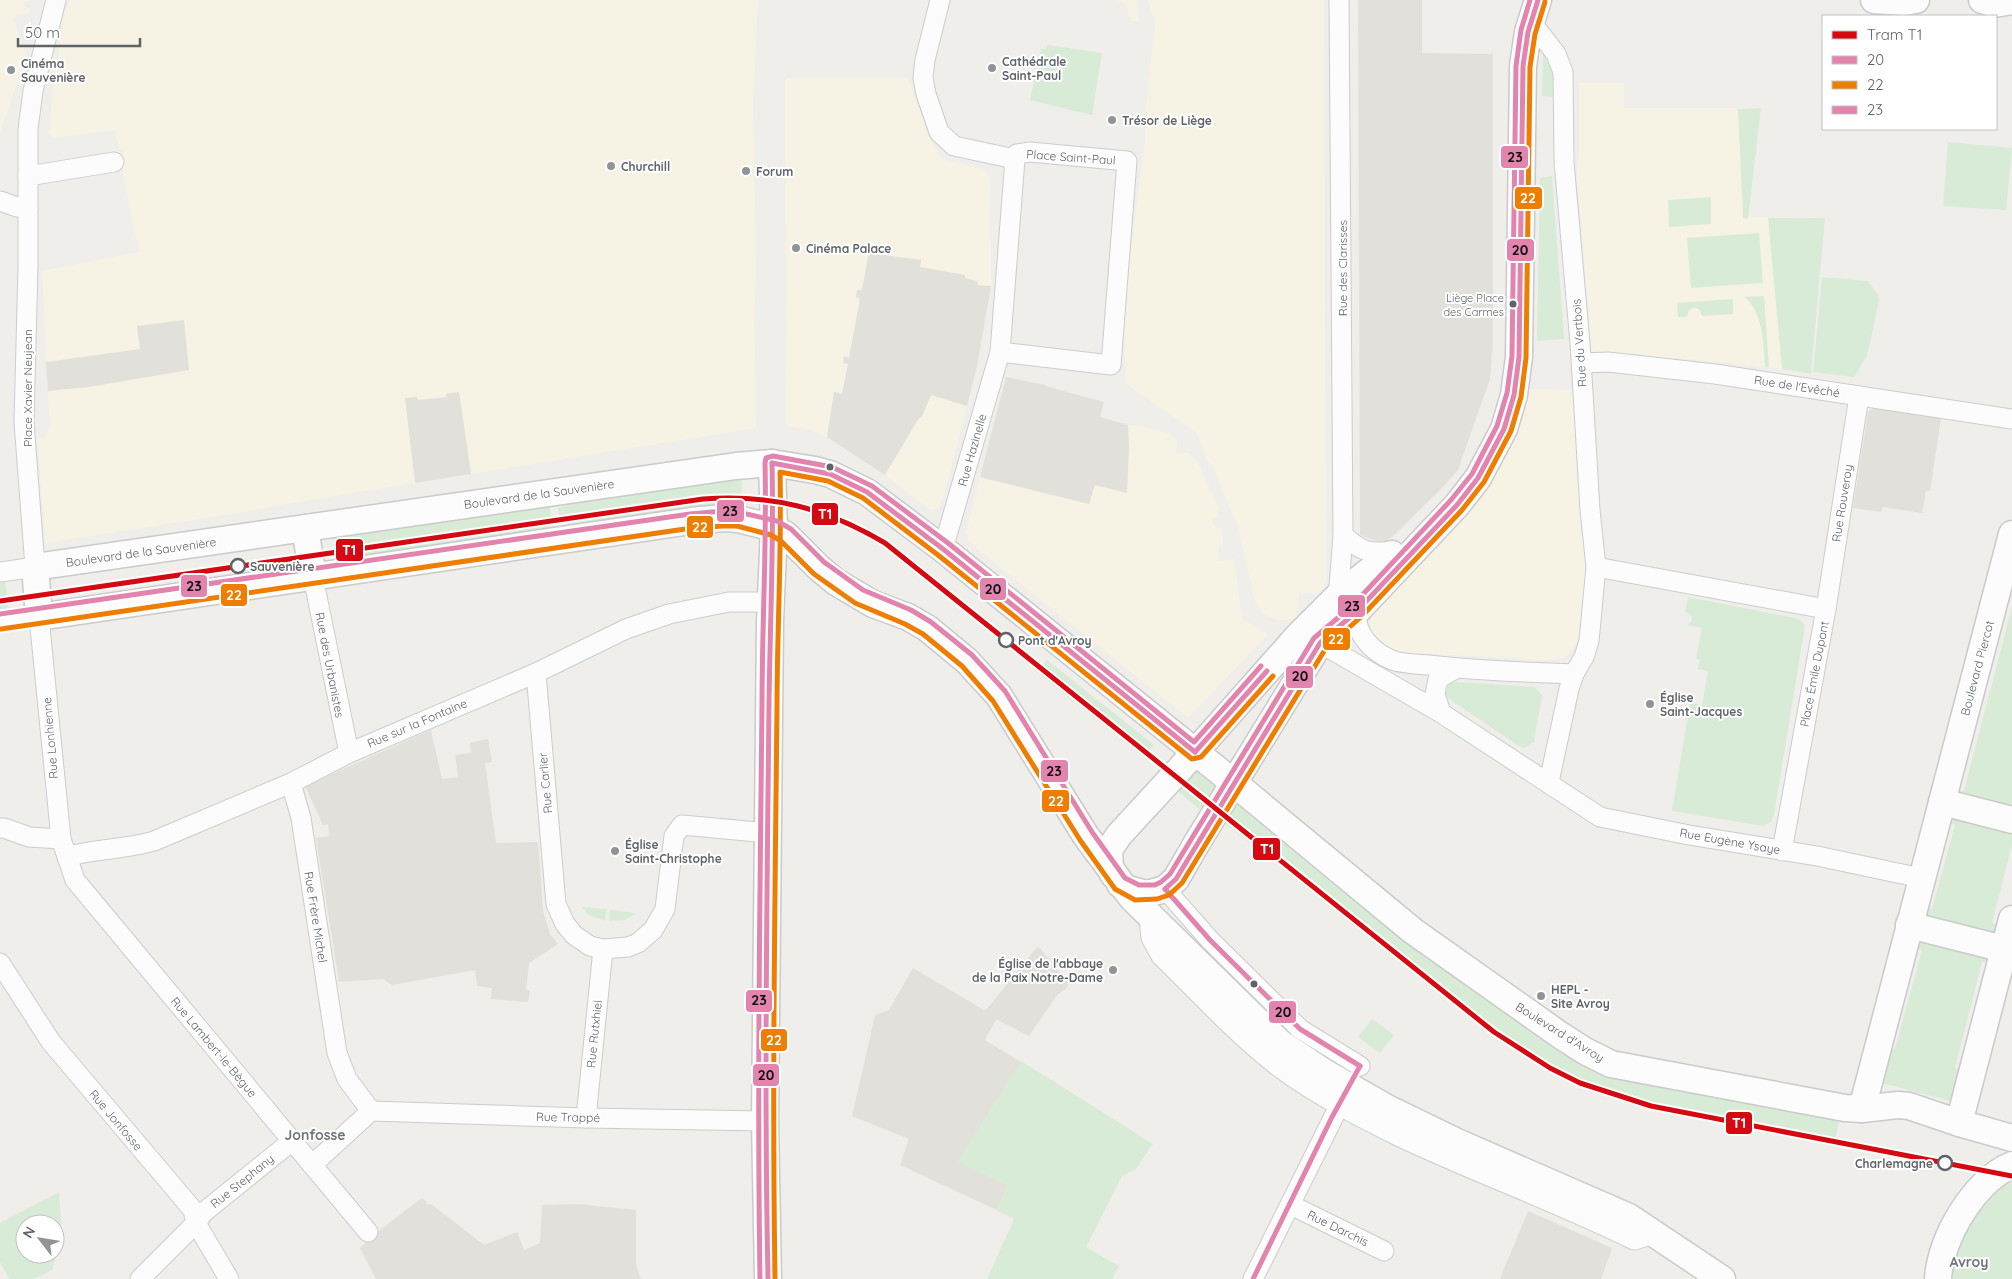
<svg xmlns="http://www.w3.org/2000/svg" width="2012" height="1279" font-family="Quicksand,sans-serif">
<style>
.commercial{fill:#f7f3e4}
.education{fill:#e2e0da}
.green{fill:#d8ebd6;fill-rule:evenodd}
.lines{fill:none;stroke-linecap:round;stroke-linejoin:round}
.street-casing{stroke:#cbcccc;stroke-width:21}
.secondary-casing{stroke:#cacacb;stroke-width:29}
.street{stroke:#fdfcfc;stroke-width:19}
.secondary{stroke:#fdfcfc;stroke-width:26}
.bus-1-casing{stroke:#fff;stroke-width:9}
.bus-2-casing{stroke:#fff;stroke-width:9}
.bus-3-casing{stroke:#fff;stroke-width:9}
.bus-1{stroke:#e284ae;stroke-width:5}
.bus-2{stroke:#ef7d00;stroke-width:5}
.bus-3{stroke:#e284ae;stroke-width:5}
.tram-1-casing{stroke:#fff;stroke-width:9}
.tram-1{stroke:#d50911;stroke-width:5}
.poi-dot{fill:#919496;stroke:#fff;stroke-width:2}
.bus-dot{fill:#5f6368;stroke:#fff;stroke-width:2}
.stop-dot{fill:#fff;stroke:#5f6368;stroke-width:2.5}
.labels{text-anchor:middle;dominant-baseline:central;stroke-width:4;stroke-linejoin:round;paint-order:stroke}
.bus-label{font-size:11px;fill:#5f6368;stroke:#fff;text-anchor:end}
.poi-label{font-size:12px;font-weight:bold;fill:#5f6368;stroke:#fff;text-anchor:start}
.street-label{font-size:12px;fill:#5f6368;stroke:#fff}
.stop-label{font-size:12px;font-weight:bold;fill:#5f6368;stroke:#fff;text-anchor:start}
.neighbourhood-label{font-size:14px;font-weight:bold;fill:#70757a;stroke:#fff}
.line-badge{stroke:#fff;stroke-width:2}
.badge-label{font-size:14px;text-anchor:middle;font-weight:bold;fill:#fff}
.pale-badge-label{font-size:14px;text-anchor:middle;font-weight:bold;fill:#111}
</style>
<rect width="100%" height="100%" fill="#efeeea"/>
<g class="commercial">
<polygon points="0,0 35,0 23,2 24,6 31,10 28,14 16,15 13,18 26,55 0,134"/>
<polygon points="70,0 758,0 753,100 756,275 754,310 756,428 471,474 459,392 446,394 447,397 418,400 405,398 415,483 279,505 250,511 46,543 37,439 45,437 50,426 42,271 139,252 122,168 124,160 123,149 119,149 115,130 54,138 49,133 55,62 57,62 64,22 62,21"/>
<polygon points="1113,0 1137,0 1139,22 1129,20 1127,4"/>
<polygon points="1148,0 1324,0 1326,580 1323,588 1318,594 1299,593 1297,614 1290,620 1278,620 1263,614 1255,601 1238,527 1212,465 1207,461 1197,433 1126,384 1124,335 1127,279 1145,142 1146,106 1155,26"/>
<polygon points="787,78 908,78 928,135 942,159 984,170 990,178 991,286 977,285 964,278 965,275 920,267 921,260 869,253 861,291 857,290 860,298 849,358 844,357 848,364 842,394 834,392 827,437 811,430 786,426 785,80"/>
<polygon points="1579,83 1624,83 1624,108 1761,108 1748,217 1825,218 1811,374 1769,367 1677,358 1667,365 1645,357 1606,359 1592,357 1577,173 1579,155"/>
<polygon points="1528,389 1574,390 1585,560 1585,589 1577,642 1568,655 1560,659 1552,660 1392,652 1378,643 1371,631 1370,623 1372,615 1377,608 1481,495 1495,475 1509,448 1520,418"/>
<polygon points="931,395 967,406 943,498 938,508 930,510 885,475 917,421 922,416"/>
<polygon points="1128,425 1141,426 1170,434 1177,439 1176,453 1190,453 1196,459 1219,509 1217,510 1219,517 1212,518 1214,527 1222,528 1223,545 1219,545 1217,561 1234,559 1242,619 1268,634 1188,718 969,542 966,532 980,477 1089,504 1094,484 1127,493 1129,446"/>
</g>
<g class="education">
<polygon points="1358,0 1422,0 1422,53 1493,54 1493,339 1490,379 1458,470 1442,488 1391,538 1380,542 1360,535"/>
<polygon points="869,253 921,260 920,267 965,275 965,278 977,281 978,285 991,286 977,366 967,406 931,395 922,416 917,421 885,475 827,437 834,392 842,394 848,364 843,363 844,356 849,358 860,299 856,297 857,290 862,290"/>
<polygon points="184,320 189,370 89,387 48,391 46,362 140,349 137,326"/>
<polygon points="1006,377 1045,385 1045,386 1104,402 1100,417 1128,425 1129,446 1127,493 1095,485 1089,504 980,477"/>
<polygon points="459,392 471,474 415,483 405,398 417,397 418,400 447,397 446,394"/>
<polygon points="1874,408 1941,418 1930,491 1926,491 1922,513 1883,507 1881,512 1853,508 1868,412"/>
<polygon points="431,730 442,779 458,777 455,755 471,753 470,743 488,739 492,762 485,763 496,843 538,842 543,911 550,934 558,944 529,963 526,990 530,991 528,1002 491,999 492,988 477,986 475,970 392,985 383,979 339,982 316,838 329,836 328,824 323,825 305,786"/>
<polygon points="1037,947 1040,948 1069,984 1066,989 1057,995 1029,1036 996,1019 985,1040 1083,1100 1014,1218 900,1165 909,1139 852,1116 875,1015 889,1010 913,968 984,1010 987,1009"/>
<polygon points="422,1198 426,1201 426,1204 431,1204 484,1245 517,1232 524,1250 540,1243 542,1205 577,1204 636,1210 636,1265 641,1279 376,1279 360,1248 372,1236"/>
<polygon points="1528,1211 1612,1248 1601,1279 1500,1279"/>
</g>
<g class="green">
<polygon points="1048,45 1102,53 1092,115 1030,100 1041,49 1046,49"/>
<polygon points="1543,51 1554,69 1557,97 1542,96"/>
<polygon points="1761,108 1748,219 1743,218 1738,109"/>
<polygon points="1948,142 2012,148 2006,210 1943,206"/>
<polygon points="1552,176 1564,339 1537,341 1540,178"/>
<polygon points="1711,197 1711,224 1669,227 1668,200"/>
<polygon points="1768,218 1825,218 1811,374 1782,369"/>
<polygon points="1759,233 1763,283 1691,288 1687,238"/>
<polygon points="1822,277 1868,281 1878,295 1879,301 1867,356 1854,377 1813,372"/>
<path d="M1764,296L1769,367H1765C1763,344 1764,312 1744,297Z"/>
<polygon points="1733,299 1733,314 1702,316 1700,310 1695,307 1689,310 1687,317 1678,317 1677,303"/>
<polygon points="742,467 741,515 569,536 568,523 560,524 558,508 566,506 564,493"/>
<polygon points="549,502 553,530 338,570 332,527"/>
<polygon points="0,574 4,574 10,619 0,620"/>
<polygon points="1688,597 1799,619 1805,625 1774,815 1771,822 1763,826 1672,811 1690,703 1702,705 1708,671 1698,669 1700,660 1696,659 1702,628 1687,625 1692,621 1691,615 1685,611"/>
<polygon points="2012,607 2012,814 1961,800 1952,788 1964,791"/>
<polygon points="1047,660 1154,745 1143,756 1037,672"/>
<polygon points="1457,682 1534,687 1542,695 1534,742 1524,748 1519,746 1448,698 1445,694 1449,684"/>
<polygon points="1194,771 1200,771 1216,784 1217,789 1205,814 1174,788"/>
<polygon points="1249,797 1558,1037 1841,1109 1834,1146 1650,1110 1578,1086 1548,1071 1492,1035 1221,820 1229,807"/>
<polygon points="1946,815 2012,827 2012,845 1992,923 2001,926 1996,936 1929,924 1921,906 1932,909 1955,825 1943,821"/>
<polygon points="582,907 606,909 605,921 587,914"/>
<polygon points="610,910 637,913 625,920 609,921"/>
<polygon points="1913,940 1985,951 1994,964 1982,962 1955,1068 1966,1071 1958,1103 1874,1081 1884,1047 1895,1049 1922,950 1910,946"/>
<polygon points="1372,1019 1394,1035 1380,1053 1358,1037"/>
<polygon points="1021,1061 1153,1144 1136,1169 1122,1176 1086,1247 1119,1266 1112,1279 987,1279 1014,1219 996,1210 1007,1185 957,1162"/>
<polygon points="2012,1177 2012,1279 1945,1279 1972,1211"/>
<path d="M59,1192L62,1237L52,1270L34,1279H9L0,1262V1223ZM25,1224H55V1254H25Z"/>
</g>
<g class="lines">
<defs>
<g id="street">
<polyline points="940,0 925,60 923,78 926,94 939,132 954,146 1015,159"/>
<polyline points="1532,17 1536,28 1556,54 1563,72 1564,162 1580,343 1590,510 1596,567 1589,641 1584,657 1574,674 1569,689 1549,782"/>
<polyline points="28,176 114,162"/>
<polyline points="0,201 17,207 28,208"/>
<polyline points="1582,363 1608,362 1715,374 2012,419"/>
<path d="M1343,535C1361,552 1370,554 1394,551"/>
<polyline points="943,549 1000,352 1015,159 1017,154 1030,152 1127,161 1111,365 1000,352"/>
<polyline points="1596,567 1826,609"/>
<polyline points="0,572 35,567 24,422 28,265 28,129 33,91 56,0"/>
<polyline points="313,577 349,753"/>
<polyline points="1338,600 1343,535 1339,0"/>
<path d="M1357,611C1354,633 1372,652 1392,660C1402,664 1418,664 1429,665C1477,671 1526,672 1574,674"/>
<polyline points="0,622 39,617 61,839 75,880 368,1232"/>
<polyline points="1326,633 1320,643 1441,713 1600,817 1689,835 1817,856 1921,878"/>
<polyline points="536,673 556,904 565,924 574,935 590,946 603,949 628,947 638,943 653,930 665,909 674,836 682,825 768,833"/>
<polyline points="1441,713 1435,694 1438,679 1457,668"/>
<polyline points="291,783 301,818 337,1053 347,1079 371,1111"/>
<polyline points="0,828 4,828 29,837 61,839"/>
<polyline points="1782,851 1826,609 1859,396"/>
<path d="M67,857C95,848 125,850 154,841L291,783L349,753L536,673L626,629L669,614L729,602H771"/>
<polyline points="1165,889 1210,940 1300,1029 1360,1066"/>
<path d="M1149,917L1151,938L1161,956C1200,994 1237,1035 1280,1068C1316,1095 1358,1116 1398,1136C1476,1173 1557,1202 1634,1240L1655,1234"/>
<polyline points="0,963 51,1042 193,1210 196,1223 229,1279"/>
<polyline points="371,1111 586,1118 765,1121"/>
<polyline points="586,1118 603,949"/>
<polyline points="312,1165 371,1111"/>
<polyline points="1291,1205 1384,1251"/>
<polyline points="140,1279 196,1223 204,1212 292,1141"/>
<polyline points="1253,1279 1345,1094"/>
</g>
<g id="secondary">
<polyline points="1874,0 1904,2 1916,0"/>
<polyline points="1982,0 1994,4 2012,1"/>
<polyline points="305,528 313,577"/>
<polyline points="1942,802 2012,820"/>
<polyline points="1114,875 1110,868 1109,850 1119,835 1179,770 1298,636 1339,595 1391,554"/>
<polyline points="1120,884 1128,889 1147,894 1165,889 1176,879 1198,841 1320,643 1357,611 1457,505 1478,478 1504,429 1514,395 1519,357 1523,66 1528,32 1538,0"/>
<polyline points="1909,925 2004,949"/>
<polyline points="1862,1109 2012,534"/>
<polyline points="1959,1123 2012,919"/>
<polyline points="768,1279 765,1121 770,622 774,528 772,463"/>
<polyline points="1722,1279 1629,1217 1457,1142 1389,1109 1324,1072 1279,1042 1132,898 1086,836 999,696 967,661 927,628 908,617 873,604 836,582 819,568 786,535 774,528 738,519 723,518 691,521 39,617 35,567 736,466 772,463 815,470 830,474 867,492 943,549 1234,783 1413,931 1560,1035 1585,1051 1611,1064 1845,1108 1862,1109 1898,1105 1909,1106 1959,1123 2012,1138"/>
<path d="M1938,1279C1940,1239 1974,1181 2012,1165"/>
</g>
</defs>
<use href="#street" class="street-casing"/>
<use href="#secondary" class="secondary-casing"/>
<use href="#street" class="street"/>
<use href="#secondary" class="secondary"/>
<defs>
<g id="bus-1">
<polyline points="772,463 830,474 867,492 943,549 1195,752"/>
<polyline points="1195,752 1267,671"/>
<polyline points="1165,889 1176,879 1320,643 1357,611 1457,505 1478,478 1504,429 1514,395 1519,357 1523,66 1528,32 1538,0"/>
<polyline points="1165,889 1210,940 1300,1029 1360,1066"/>
<path d="M768,1279C764,1088 767,896 769,705C770,624 774,544 772,463"/>
<polyline points="1253,1279 1332,1117 1360,1066"/>
</g>
<g id="bus-2">
<polyline points="1,629 692,528 723,526 737,526 771,535 781,541 814,574 855,603 905,624 923,634 962,666 993,701 1080,840 1115,889 1135,900 1157,899 1169,895 1182,883 1326,648 1362,616 1462,510 1484,482 1511,431 1521,397 1526,358 1530,67 1535,34 1545,2"/>
<path d="M775,1279C772,1088 775,898 777,707C777,629 782,550 780,472L828,481L863,498L938,555L1192,759L1201,757L1273,676"/>
</g>
<g id="bus-3">
<polyline points="0,614 690,514 723,511 738,512 777,521 791,529 824,562 863,590 911,610 931,622 972,655 1005,691 1092,832 1125,878 1139,885 1155,885 1161,882 1170,874 1314,638 1352,606 1451,500 1472,474 1497,426 1507,393 1512,356 1516,66 1521,30 1530,0"/>
<path d="M760,1279C757,1088 760,896 762,705C762,624 767,544 765,463L766,458L773,456L832,467L872,486L948,543L1194,742L1261,666"/>
</g>
</defs>
<use href="#bus-1" class="bus-1-casing"/>
<use href="#bus-2" class="bus-2-casing"/>
<use href="#bus-3" class="bus-3-casing"/>
<use href="#bus-1" class="bus-1"/>
<use href="#bus-2" class="bus-2"/>
<use href="#bus-3" class="bus-3"/>
<defs>
<path id="tram-1" d="M0,601L703,499C772,494 826,508 885,543L1494,1032L1550,1068L1580,1083L1651,1106L2012,1176"/>
</defs>
<use href="#tram-1" class="tram-1-casing"/>
<use href="#tram-1" class="tram-1"/>
</g>
<g class="poi-dot">
<circle cx="992" cy="68" r="5"/>
<circle cx="11" cy="70" r="5"/>
<circle cx="1112" cy="120" r="5"/>
<circle cx="611" cy="166" r="5"/>
<circle cx="746" cy="171" r="5"/>
<circle cx="796" cy="248" r="5"/>
<circle cx="1650" cy="704" r="5"/>
<circle cx="615" cy="851" r="5"/>
<circle cx="1113" cy="970" r="5"/>
<circle cx="1541" cy="996" r="5"/>
</g>
<g class="bus-dot">
<circle cx="1513" cy="304" r="4.5"/>
<circle cx="830" cy="467" r="4.5"/>
<circle cx="1254" cy="984" r="4.5"/>
</g>
<g class="stop-dot">
<circle cx="238" cy="566" r="7"/>
<circle cx="1006" cy="640" r="7"/>
<circle cx="1945" cy="1163" r="7"/>
</g>
<g class="labels">
<g class="bus-label">
<text x="1504" y="298">Liège Place<tspan x="1504" dy="14">des Carmes</tspan></text>
</g>
<g class="poi-label">
<text x="1002" y="61">Cathédrale<tspan x="1002" dy="14">Saint-Paul</tspan></text>
<text x="21" y="63">Cinéma<tspan x="21" dy="14">Sauvenière</tspan></text>
<text x="1122" y="120">Trésor de Liège</text>
<text x="621" y="166">Churchill</text>
<text x="756" y="171">Forum</text>
<text x="806" y="248">Cinéma Palace</text>
<text x="1660" y="697">Église<tspan x="1660" dy="14">Saint-Jacques</tspan></text>
<text x="625" y="844">Église<tspan x="625" dy="14">Saint-Christophe</tspan></text>
<text x="1103" y="963" text-anchor="end">Église de l'abbaye<tspan x="1103" dy="14">de la Paix Notre-Dame</tspan></text>
<text x="1551" y="989">HEPL -<tspan x="1551" dy="14">Site Avroy</tspan></text>
</g>
<g class="street-label">
<text transform="translate(1071 157) rotate(4)">Place Saint-Paul</text>
<text transform="translate(1342 268) rotate(-90)">Rue des Clarisses</text>
<text transform="translate(1579 343) rotate(-94)">Rue du Vertbois</text>
<text transform="translate(1797 386) rotate(9)">Rue de l'Evêché</text>
<text transform="translate(27 388) rotate(-90)">Place Xavier Neujean</text>
<text transform="translate(972 450) rotate(-74)">Rue Hazinelle</text>
<text transform="translate(539 494) rotate(-8)">Boulevard de la Sauvenière</text>
<text transform="translate(1842 503) rotate(-81)">Rue Rouveroy</text>
<text transform="translate(141 552) rotate(-8)">Boulevard de la Sauvenière</text>
<text transform="translate(330 665) rotate(79)">Rue des Urbanistes</text>
<text transform="translate(1977 668) rotate(-75)">Boulevard Piercot</text>
<text transform="translate(1814 674) rotate(-79)">Place Émile Dupont</text>
<text transform="translate(417 723) rotate(-23)">Rue sur la Fontaine</text>
<text transform="translate(50 738) rotate(-95)">Rue Lonhienne</text>
<text transform="translate(545 783) rotate(-95)">Rue Carlier</text>
<text transform="translate(1730 841) rotate(10)">Rue Eugène Ysaye</text>
<text transform="translate(316 917) rotate(81)">Rue Frère Michel</text>
<text transform="translate(1560 1032) rotate(32)">Boulevard d'Avroy</text>
<text transform="translate(594 1034) rotate(-84)">Rue Rutxhiel</text>
<text transform="translate(214 1047) rotate(50)">Rue Lambert-le-Bègue</text>
<text transform="translate(568 1117) rotate(1)">Rue Trappé</text>
<text transform="translate(116 1120) rotate(50)">Rue Jonfosse</text>
<text transform="translate(242 1181) rotate(-39)">Rue Stephany</text>
<text transform="translate(1338 1228) rotate(26)">Rue Darchis</text>
</g>
<g class="stop-label">
<text x="250" y="566">Sauvenière</text>
<text x="1018" y="640">Pont d'Avroy</text>
<text x="1933" y="1163" text-anchor="end">Charlemagne</text>
</g>
<g class="neighbourhood-label">
<text x="315" y="1135">Jonfosse</text>
<text x="1969" y="1262">Avroy</text>
</g>
</g>
<g class="line-badge">
<rect x="1500" y="145" width="29" height="24" rx="5" fill="#e284ae"/>
<rect x="1514" y="186" width="29" height="24" rx="5" fill="#ef7d00"/>
<rect x="1506" y="238" width="29" height="24" rx="5" fill="#e284ae"/>
<rect x="716" y="499" width="29" height="24" rx="5" fill="#e284ae"/>
<rect x="811" y="502" width="28" height="24" rx="5" fill="#d50911"/>
<rect x="686" y="515" width="28" height="24" rx="5" fill="#ef7d00"/>
<rect x="335" y="538" width="29" height="24" rx="5" fill="#d50911"/>
<rect x="180" y="574" width="28" height="24" rx="5" fill="#e284ae"/>
<rect x="979" y="577" width="28" height="24" rx="5" fill="#e284ae"/>
<rect x="220" y="583" width="28" height="24" rx="5" fill="#ef7d00"/>
<rect x="1337" y="594" width="29" height="24" rx="5" fill="#e284ae"/>
<rect x="1322" y="627" width="29" height="24" rx="5" fill="#ef7d00"/>
<rect x="1285" y="665" width="29" height="24" rx="5" fill="#e284ae"/>
<rect x="1040" y="759" width="29" height="24" rx="5" fill="#e284ae"/>
<rect x="1041" y="789" width="29" height="24" rx="5" fill="#ef7d00"/>
<rect x="1252" y="837" width="29" height="24" rx="5" fill="#d50911"/>
<rect x="745" y="989" width="28" height="24" rx="5" fill="#e284ae"/>
<rect x="1268" y="1000" width="29" height="24" rx="5" fill="#e284ae"/>
<rect x="760" y="1028" width="28" height="24" rx="5" fill="#ef7d00"/>
<rect x="752" y="1063" width="28" height="24" rx="5" fill="#e284ae"/>
<rect x="1725" y="1111" width="28" height="24" rx="5" fill="#d50911"/>
</g>
<g class="badge-label">
<text x="1528" y="203">22</text>
<text x="825" y="519">T1</text>
<text x="700" y="532">22</text>
<text x="349" y="555">T1</text>
<text x="234" y="600">22</text>
<text x="1336" y="644">22</text>
<text x="1056" y="806">22</text>
<text x="1267" y="854">T1</text>
<text x="774" y="1045">22</text>
<text x="1739" y="1128">T1</text>
</g>
<g class="pale-badge-label">
<text x="1515" y="162">23</text>
<text x="1520" y="255">20</text>
<text x="730" y="516">23</text>
<text x="194" y="591">23</text>
<text x="993" y="594">20</text>
<text x="1352" y="611">23</text>
<text x="1300" y="681">20</text>
<text x="1054" y="776">23</text>
<text x="759" y="1005">23</text>
<text x="1283" y="1017">20</text>
<text x="766" y="1080">20</text>
</g>
<rect x="1822" y="15" width="175" height="115" fill="#ffffff" stroke="#bfc1c3"/>
<rect x="1832" y="31" width="25" height="8" fill="#d50911" stroke="#bfc1c3"/>
<text x="1867" y="40" font-size="15" fill="#5f6368">Tram T1</text>
<rect x="1832" y="56" width="25" height="8" fill="#e284ae" stroke="#bfc1c3"/>
<text x="1867" y="65" font-size="15" fill="#5f6368">20</text>
<rect x="1832" y="81" width="25" height="8" fill="#ef7d00" stroke="#bfc1c3"/>
<text x="1867" y="90" font-size="15" fill="#5f6368">22</text>
<rect x="1832" y="106" width="25" height="8" fill="#e284ae" stroke="#bfc1c3"/>
<text x="1867" y="115" font-size="15" fill="#5f6368">23</text>
<g transform="translate(40 1239) rotate(301)"><circle r="24" fill="#ffffff" stroke="#bfc1c3"/>
<path d="M0-4L9 19L0 12L-9 19Z" fill="#919496"/>
<text y="-8" font-size="14" font-weight="bold" text-anchor="middle" fill="#5f6368">N</text>
</g>
<path d="M18 38v8h122v-8" fill="none" stroke="#5f6368" stroke-width="2.5"/>
<text x="25" y="38" font-size="15" fill="#5f6368" stroke="#ffffff" stroke-width="4" paint-order="stroke">50 m</text>
</svg>
